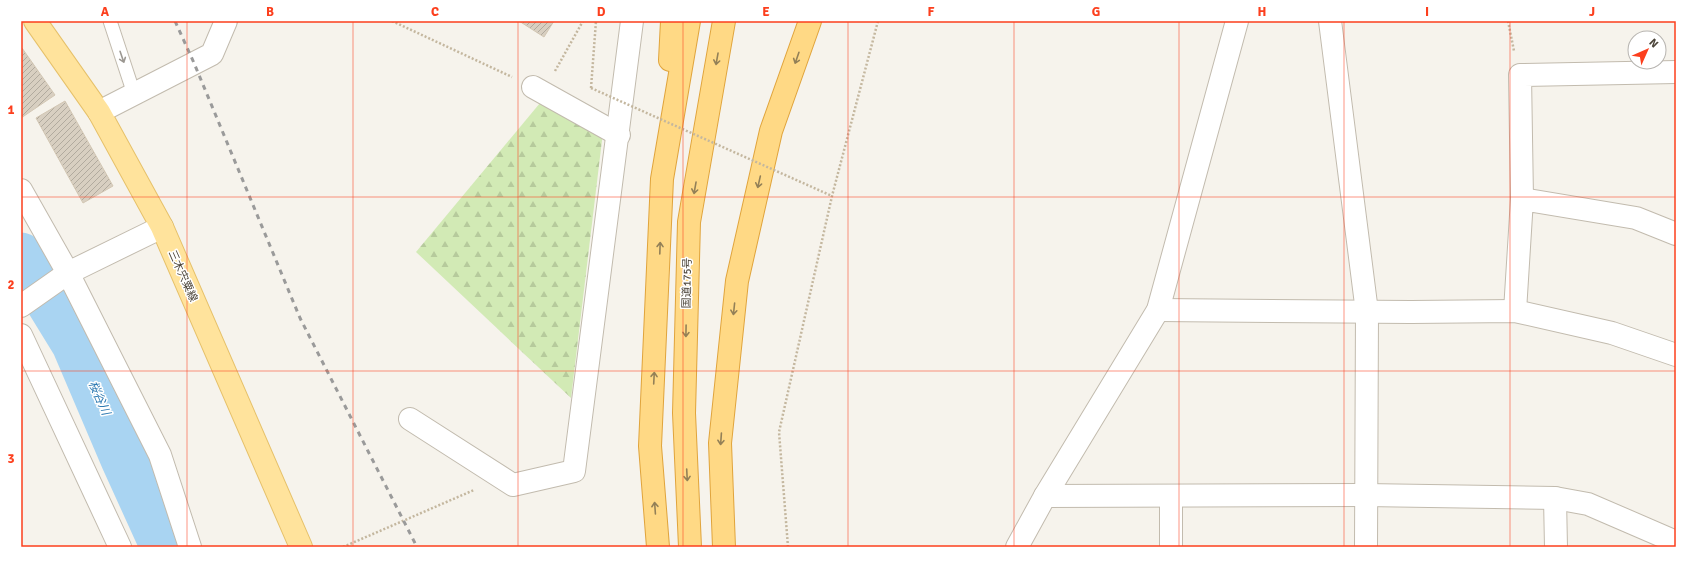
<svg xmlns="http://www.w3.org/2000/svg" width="1697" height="568" font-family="Signika,'Noto Sans JP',sans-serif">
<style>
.forest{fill:url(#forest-firs)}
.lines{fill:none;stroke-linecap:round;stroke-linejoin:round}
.river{stroke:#a9d4f2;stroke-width:47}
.building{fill:url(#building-hatch);stroke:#d3c7b4}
.service-casing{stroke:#c2bbae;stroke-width:15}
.minor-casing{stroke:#c2bbae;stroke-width:24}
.tertiary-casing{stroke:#c2bbae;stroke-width:24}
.primary-casing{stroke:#e6c16a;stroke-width:24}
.trunk-casing{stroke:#e0a43c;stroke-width:24}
.path{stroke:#c4b79f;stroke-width:2.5;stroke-dasharray:2 2;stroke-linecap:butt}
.service{stroke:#fff;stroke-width:13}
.minor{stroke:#fff;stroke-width:22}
.tertiary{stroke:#fff;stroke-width:22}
.primary{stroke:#ffe39c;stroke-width:22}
.trunk{stroke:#ffd985;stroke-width:22}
.rail{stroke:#9a9a9a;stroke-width:3;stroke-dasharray:5 5;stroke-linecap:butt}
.path-bridge{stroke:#c4b79f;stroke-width:2.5;stroke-dasharray:2 2;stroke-linecap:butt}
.oneway{stroke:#9c9892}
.oneway2{stroke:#938057}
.grid{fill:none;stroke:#fc3f1d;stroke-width:1;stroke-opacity:0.55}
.labels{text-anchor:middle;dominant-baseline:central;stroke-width:3;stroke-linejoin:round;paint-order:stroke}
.street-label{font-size:11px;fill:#4b4439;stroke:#fff}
.water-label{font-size:12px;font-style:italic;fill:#2e7ab2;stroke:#fff}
.neatline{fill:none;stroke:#fc3f1d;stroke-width:1.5}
.grid-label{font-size:13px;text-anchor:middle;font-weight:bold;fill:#fc3f1d}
</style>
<defs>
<pattern id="forest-firs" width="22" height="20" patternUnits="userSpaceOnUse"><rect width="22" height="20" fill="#d2eab5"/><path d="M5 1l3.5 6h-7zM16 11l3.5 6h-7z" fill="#b6ca9c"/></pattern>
<pattern id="building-hatch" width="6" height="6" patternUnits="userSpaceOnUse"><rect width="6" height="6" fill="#d8cfc1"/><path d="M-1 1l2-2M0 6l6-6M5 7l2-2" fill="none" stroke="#b1aa9e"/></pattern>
</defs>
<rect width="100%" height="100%" fill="#f6f3ec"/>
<polygon class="forest" points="545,97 603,132 571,398 416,252"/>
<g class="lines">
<polyline class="river" points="21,256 75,344 124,459 164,547"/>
</g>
<g class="building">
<polygon points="519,21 554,21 544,37"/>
<polygon points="22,48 55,95 21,118 21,49"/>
<polygon points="65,101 113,186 83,203 36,118"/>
</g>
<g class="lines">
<defs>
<polyline id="service" points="110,21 134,94"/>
<g id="minor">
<polyline points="533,87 619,135"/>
<polyline points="99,112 212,54 226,21"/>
<polyline points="21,190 68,273 160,455 190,547"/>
<polyline points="1522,199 1520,75 1676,72"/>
<polyline points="21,306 68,273 162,227"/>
<polyline points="1158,310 1411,312 1515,311 1612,333 1676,355"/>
<polyline points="1515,311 1522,199 1636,218 1676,234"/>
<polyline points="21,335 120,547"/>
<polyline points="410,419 513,485 574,471 632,21"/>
<polyline points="1045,496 1365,495 1555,498 1588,504 1676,542"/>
<polyline points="1555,498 1556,547"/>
<polyline points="1017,547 1045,496 1158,310 1237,21"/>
<polyline points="1171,547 1171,496"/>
</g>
<polyline id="tertiary" points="1330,21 1367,312 1366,547"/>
<polyline id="primary" points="35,21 99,112 162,227 301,547"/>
<g id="trunk">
<polyline points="670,60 672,21"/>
<polyline points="658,547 650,446 662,179 689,21"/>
<polyline points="690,547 684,413 689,222 724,21"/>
<polyline points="724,547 720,443 737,281 771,131 810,21"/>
</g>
</defs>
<use href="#service" class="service-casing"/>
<use href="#minor" class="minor-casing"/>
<use href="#tertiary" class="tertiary-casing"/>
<use href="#primary" class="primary-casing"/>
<use href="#trunk" class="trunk-casing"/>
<g class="path">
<polyline points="392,21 512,77"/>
<polyline points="1508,21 1514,51"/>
<polyline points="555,71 583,21"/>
<polyline points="591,88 596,21"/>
<polyline points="343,547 474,490"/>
<polyline points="788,547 779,432 832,196 878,21"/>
</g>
<use href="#service" class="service"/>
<use href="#minor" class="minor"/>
<use href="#tertiary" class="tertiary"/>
<use href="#primary" class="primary"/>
<use href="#trunk" class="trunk"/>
<polyline class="rail" points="175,21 194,63 300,318 417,547"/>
<polyline class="path-bridge" points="591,88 832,196"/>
</g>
<defs><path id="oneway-shaft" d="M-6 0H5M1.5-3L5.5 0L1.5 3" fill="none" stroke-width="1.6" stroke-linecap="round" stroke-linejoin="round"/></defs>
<use class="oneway" href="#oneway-shaft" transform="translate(122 57) rotate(71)"/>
<g class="oneway2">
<use href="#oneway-shaft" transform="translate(797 58) rotate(109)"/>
<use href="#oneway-shaft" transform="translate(717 59) rotate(100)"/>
<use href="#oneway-shaft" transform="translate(759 182) rotate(103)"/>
<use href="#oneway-shaft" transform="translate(695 188) rotate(100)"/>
<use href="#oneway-shaft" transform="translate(660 248) rotate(-88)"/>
<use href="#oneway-shaft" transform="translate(734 309) rotate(96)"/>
<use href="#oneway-shaft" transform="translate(686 331) rotate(91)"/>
<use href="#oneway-shaft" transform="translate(654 378) rotate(-87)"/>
<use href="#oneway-shaft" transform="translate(721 439) rotate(94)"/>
<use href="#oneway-shaft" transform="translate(687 475) rotate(87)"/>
<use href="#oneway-shaft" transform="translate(655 508) rotate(-94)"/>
</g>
<path class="grid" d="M187,21V547M353,21V547M518,21V547M683,21V547M848,21V547M1014,21V547M1179,21V547M1344,21V547M1510,21V547M21,197H1676M21,371H1676"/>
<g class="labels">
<g class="street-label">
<text transform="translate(183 276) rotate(66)">三木宍粟線</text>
<text transform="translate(687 283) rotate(-89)">国道175号</text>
</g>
<g class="water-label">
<text transform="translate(99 398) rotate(66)">桜谷川</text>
</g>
</g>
<rect width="1697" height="568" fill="none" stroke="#ffffff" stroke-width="44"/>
<g transform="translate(1647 50) rotate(45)"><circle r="19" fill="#ffffff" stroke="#b7b4b0"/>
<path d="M0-3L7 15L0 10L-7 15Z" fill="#fc3f1d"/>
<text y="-6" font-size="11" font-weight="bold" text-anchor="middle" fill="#4b4439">N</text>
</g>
<rect x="22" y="22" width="1653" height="524" class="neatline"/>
<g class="grid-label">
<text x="105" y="16">A</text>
<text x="270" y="16">B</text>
<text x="435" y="16">C</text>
<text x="601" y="16">D</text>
<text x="766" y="16">E</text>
<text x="931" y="16">F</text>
<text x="1096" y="16">G</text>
<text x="1262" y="16">H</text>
<text x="1427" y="16">I</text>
<text x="1592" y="16">J</text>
<text x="11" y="114">1</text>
<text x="11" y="289">2</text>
<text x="11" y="463">3</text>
</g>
</svg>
